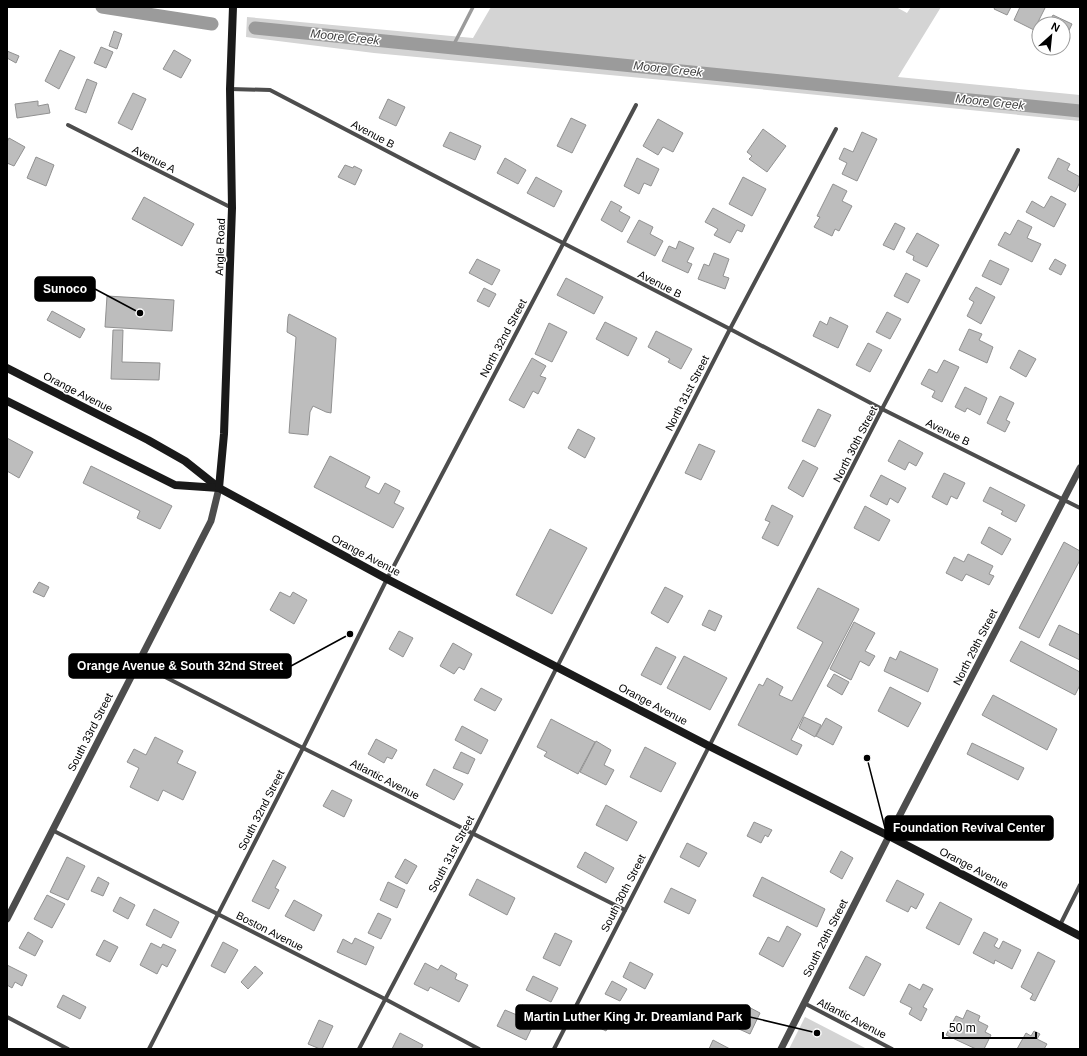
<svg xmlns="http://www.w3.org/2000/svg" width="1087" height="1056" font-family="Helvetica,sans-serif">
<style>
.green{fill:#d4d4d4}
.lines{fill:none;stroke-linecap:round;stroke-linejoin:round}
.stream{stroke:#9b9b9b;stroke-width:3.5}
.canal{stroke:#9b9b9b;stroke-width:13}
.building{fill:#bdbdbd;stroke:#919191}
.minor{stroke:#4d4d4d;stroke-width:4}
.tertiary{stroke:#4d4d4d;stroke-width:7}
.secondary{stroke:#1a1a1a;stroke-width:8}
.labels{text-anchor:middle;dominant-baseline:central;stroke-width:3;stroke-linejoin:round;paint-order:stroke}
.street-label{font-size:11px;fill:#000;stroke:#fff}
.water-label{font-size:12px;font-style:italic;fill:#3c3c3c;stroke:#fff}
.leader{fill:none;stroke:#000;stroke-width:1.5}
.callout-dot{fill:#000;stroke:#fff;stroke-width:1.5}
.callout{fill:#000;stroke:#000;stroke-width:1.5}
.callout-label{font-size:12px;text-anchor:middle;font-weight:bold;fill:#fff}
</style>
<rect width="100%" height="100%" fill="#fff"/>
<g class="green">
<polygon points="491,7 896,7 907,13 911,7 941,7 898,77 1080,95 1080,121 738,87 374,53 246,37 247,17 473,38"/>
<polygon points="805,1017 867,1049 789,1049"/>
</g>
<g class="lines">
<polyline class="stream" points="452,48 473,7"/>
<g class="canal">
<polyline points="102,7 212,24"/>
<polyline points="255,28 1080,111"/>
</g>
</g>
<g class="building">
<polygon points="995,7 1011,7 1007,15 994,9"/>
<polygon points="1020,7 1042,7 1045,8 1034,30 1014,20"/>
<polygon points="1053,15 1072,24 1065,39 1063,38 1063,24 1048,24"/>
<polygon points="114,31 122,34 117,49 109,46"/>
<polygon points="101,47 113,52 106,68 94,63"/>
<polygon points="60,50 75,57 59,89 45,81"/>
<polygon points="174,50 191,60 181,78 163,69"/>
<polygon points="7,51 19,56 16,63 7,58"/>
<polygon points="87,79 97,83 86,113 75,109"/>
<polygon points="133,93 146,99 132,130 118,123"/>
<polygon points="388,99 405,107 396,126 379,118"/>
<polygon points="38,101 38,106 48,104 50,113 17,118 15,104"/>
<polygon points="571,118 586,125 572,153 557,146"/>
<polygon points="658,119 683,133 673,152 663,147 658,155 643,146"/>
<polygon points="763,129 786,146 767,172 749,159 752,156 747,152"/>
<polygon points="450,132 481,146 475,160 443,146"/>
<polygon points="862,132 877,139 857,181 842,174 847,163 839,159 844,148 853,152"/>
<polygon points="9,138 25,147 14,166 7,163 7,142"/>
<polygon points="36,157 54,165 46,186 27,178"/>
<polygon points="505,158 526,170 518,184 497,173"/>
<polygon points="637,158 659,169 651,186 644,183 639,194 624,186"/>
<polygon points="1058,158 1070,164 1067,170 1080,177 1080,182 1075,192 1048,178"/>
<polygon points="345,165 353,168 354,166 362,170 355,185 338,177"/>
<polygon points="536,177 562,191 554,207 527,193"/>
<polygon points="743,177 766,189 752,216 729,204"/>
<polygon points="833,184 847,191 842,201 852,206 839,231 835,229 832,236 814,227 820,217 817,216"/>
<polygon points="1051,196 1066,204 1054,227 1026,212 1032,201 1044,208"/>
<polygon points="144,197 194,224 182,246 132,219"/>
<polygon points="611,201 622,207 619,211 630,217 622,232 601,220"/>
<polygon points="713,208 745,225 742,232 737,230 730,243 714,235 718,229 705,222"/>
<polygon points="639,220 653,227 650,234 663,241 655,256 627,242"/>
<polygon points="1018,220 1032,227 1027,238 1041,244 1032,262 998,245 1005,232 1010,235"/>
<polygon points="895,223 905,228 894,250 883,245"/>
<polygon points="917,233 939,245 927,267 913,260 914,256 906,252"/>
<polygon points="679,241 694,248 687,262 692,264 688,273 662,261 669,246 676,249"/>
<polygon points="714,253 729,259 723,276 729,278 725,289 698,279 704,264 709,266"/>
<polygon points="477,259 500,270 492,285 469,273"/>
<polygon points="1055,259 1066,265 1061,275 1049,269"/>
<polygon points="990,260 1009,269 1001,285 982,276"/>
<polygon points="906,273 920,280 908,303 894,296"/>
<polygon points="566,278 603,297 594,314 557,295"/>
<polygon points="976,287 995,297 981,324 967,316 974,302 969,299"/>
<polygon points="484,288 496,294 489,307 477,301"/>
<polygon points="107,296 174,300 172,331 105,327"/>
<polygon points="52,311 85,329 80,338 47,320"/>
<polygon points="887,312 901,319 890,339 876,332"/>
<polygon points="289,314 336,338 331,413 326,412 313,406 310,412 308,435 289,433 296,337 287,332 288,317"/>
<polygon points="830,317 848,326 838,348 813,336 820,321 827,325"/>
<polygon points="605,322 637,338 628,356 596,339"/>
<polygon points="549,323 567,332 552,362 535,354"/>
<polygon points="969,329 982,334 979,340 993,347 987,363 959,350"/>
<polygon points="113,330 123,330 122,362 160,363 159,380 111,379"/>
<polygon points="656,331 692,349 681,369 668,362 670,359 648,347"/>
<polygon points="868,343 882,350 870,372 856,365"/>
<polygon points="1019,350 1036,359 1026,377 1010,368"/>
<polygon points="532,358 546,366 540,376 546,378 538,394 533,391 524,408 509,400"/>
<polygon points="944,360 959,367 942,402 932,397 935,391 921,384 929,369 937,373"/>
<polygon points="965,387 987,398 980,415 967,408 965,412 955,407"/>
<polygon points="1000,396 1014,403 1006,420 1010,422 1005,432 987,423"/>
<polygon points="818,409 831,415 815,447 802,441"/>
<polygon points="578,429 595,438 585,458 568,448"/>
<polygon points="7,438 33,452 19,478 7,471"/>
<polygon points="899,440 923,453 916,466 909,462 905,470 888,461"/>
<polygon points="699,444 715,451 701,480 685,473"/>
<polygon points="330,456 370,477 365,487 379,494 385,483 400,491 394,503 404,508 393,528 314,487"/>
<polygon points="803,460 818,468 803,497 788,488"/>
<polygon points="91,466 172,506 160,529 137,518 140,511 83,483"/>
<polygon points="944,473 965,483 957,499 951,496 947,505 932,497"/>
<polygon points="881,475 906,488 898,503 890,498 887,505 870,496"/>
<polygon points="990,487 1025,505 1016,522 1001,514 1003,511 983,501"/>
<polygon points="772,505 793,516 778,546 762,538 770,522 765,520"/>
<polygon points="865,506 890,520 879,541 854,528"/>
<polygon points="989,527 1011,539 1002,555 981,543"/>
<polygon points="550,529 587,548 552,614 516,595"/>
<polygon points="1064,542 1080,551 1080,560 1039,638 1019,628"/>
<polygon points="968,554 993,566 989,574 994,576 989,585 966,574 962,581 946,573 954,557 964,562"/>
<polygon points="39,582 49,587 44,597 33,592"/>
<polygon points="665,587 683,596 668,623 651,613"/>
<polygon points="818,588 859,609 791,740 802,745 797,755 738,725 759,684 763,686 767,678 783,687 779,695 792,701 823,642 797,628"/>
<polygon points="280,592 290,597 293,592 307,600 294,624 270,610"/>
<polygon points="709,610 722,616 715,631 702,625"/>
<polygon points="854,622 875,633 865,651 875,656 869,666 860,661 851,680 830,669"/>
<polygon points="1059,625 1080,635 1080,660 1049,645"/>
<polygon points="399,631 413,638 403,657 389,649"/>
<polygon points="1021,641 1080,672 1080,685 1075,695 1010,661"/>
<polygon points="453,643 472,654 464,670 459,667 454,674 440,666"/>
<polygon points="656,647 676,657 661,685 641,675"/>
<polygon points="900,651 938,669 928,692 884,671 890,657 896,660"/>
<polygon points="684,656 727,678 710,710 667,688"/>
<polygon points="834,674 849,682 842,695 827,686"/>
<polygon points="890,687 921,703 908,727 878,711"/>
<polygon points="481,688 502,699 495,711 474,700"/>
<polygon points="993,695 1057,729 1047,750 982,715"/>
<polygon points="804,717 821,725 815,737 799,728"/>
<polygon points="826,718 842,727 833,745 816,736"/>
<polygon points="551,719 595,742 578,774 544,756 547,752 537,747"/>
<polygon points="462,726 488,740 481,754 455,740"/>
<polygon points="155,737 183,751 177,763 196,772 183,800 163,790 158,801 130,787 139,768 127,762 134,749 146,755"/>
<polygon points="376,739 397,750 392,759 387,757 384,763 368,754"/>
<polygon points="596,741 611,750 604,765 614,770 606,785 580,772"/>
<polygon points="972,743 1024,768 1018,780 967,754"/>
<polygon points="645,747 676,763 661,792 630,777"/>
<polygon points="461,752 475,759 468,774 453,768"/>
<polygon points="434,769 463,784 454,800 426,785"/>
<polygon points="332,790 352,800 344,817 323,806"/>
<polygon points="606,805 637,822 627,841 596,825"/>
<polygon points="754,822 772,830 768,837 765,835 761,843 747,836"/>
<polygon points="687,843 707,853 699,867 680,857"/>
<polygon points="841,851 853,858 842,879 830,872"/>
<polygon points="585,852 614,868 606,883 577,867"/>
<polygon points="67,857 85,866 68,900 50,892"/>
<polygon points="405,859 417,866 407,884 395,877"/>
<polygon points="273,860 286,867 275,888 279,890 269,909 252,901"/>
<polygon points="98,877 109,883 103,896 91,891"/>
<polygon points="762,877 825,909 817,927 753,896"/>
<polygon points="477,879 515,898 507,915 469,895"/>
<polygon points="897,880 924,894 916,909 911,906 908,912 886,901"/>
<polygon points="388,882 405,890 397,908 380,900"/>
<polygon points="671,888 696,900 689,914 664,902"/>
<polygon points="47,895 65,904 52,928 34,919"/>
<polygon points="120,897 135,905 128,919 113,911"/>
<polygon points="294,900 322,915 314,931 285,916"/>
<polygon points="940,902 972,919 959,945 926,928"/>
<polygon points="154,909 179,922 171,938 146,925"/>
<polygon points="378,913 391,919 381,939 368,933"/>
<polygon points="787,926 801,934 783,967 759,954 768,937 779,942"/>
<polygon points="28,932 43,941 35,956 19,948"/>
<polygon points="984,932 998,939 994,946 999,949 1003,941 1021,950 1012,969 995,960 994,964 973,953"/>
<polygon points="555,933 572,941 560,966 543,958"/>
<polygon points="355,938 374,947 366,965 337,952 343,939 352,944"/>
<polygon points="104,940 118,947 110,962 96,955"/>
<polygon points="223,942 238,950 225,973 211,966"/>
<polygon points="151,943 161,948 163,944 176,950 167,967 162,964 157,974 140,965"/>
<polygon points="1038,952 1055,961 1035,1001 1030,999 1033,994 1021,987"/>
<polygon points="866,956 881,964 864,996 849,988"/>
<polygon points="630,962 653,974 645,989 623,977"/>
<polygon points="425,963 438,970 441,965 457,974 455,979 468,985 459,1002 430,987 428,991 414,984"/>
<polygon points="7,965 27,975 22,986 15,982 12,988 7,985"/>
<polygon points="255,966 263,973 248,989 241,982"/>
<polygon points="533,976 558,988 551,1002 526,990"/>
<polygon points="612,981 627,989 620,1001 605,994"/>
<polygon points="909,984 920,990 923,984 933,989 923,1007 927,1009 921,1021 909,1014 912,1008 900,1002"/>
<polygon points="63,995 86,1007 80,1019 57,1007"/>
<polygon points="522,1005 539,1013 526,1040 497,1026 505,1010 517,1015"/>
<polygon points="745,1005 760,1013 750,1034 719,1020 726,1006 741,1013"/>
<polygon points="597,1009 614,1017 606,1031 590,1023"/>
<polygon points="967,1010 980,1016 978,1021 988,1026 985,1032 991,1035 984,1049 976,1049 946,1035 956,1016 963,1019"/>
<polygon points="319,1020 333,1026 322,1049 320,1049 308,1044"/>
<polygon points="1034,1031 1040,1034 1037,1039 1047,1044 1044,1049 1017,1049 1026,1033 1031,1036"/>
<polygon points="400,1033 423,1045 421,1049 392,1049"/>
<polygon points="713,1040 730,1049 709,1049"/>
</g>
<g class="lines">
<g class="minor">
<polyline points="230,89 270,90 563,243 730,329 882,409 1080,508"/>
<polyline points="68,125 232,208"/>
<polyline points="138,663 303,748 625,910"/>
<polyline points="52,830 385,999 479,1049"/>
<polyline points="1060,925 1080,885"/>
<polyline points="804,1003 892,1049"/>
<polyline points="7,1017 68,1049"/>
<polyline points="149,1049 303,748 387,579 636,105"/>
<polyline points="359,1049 473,833 557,667 730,329 836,129"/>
<polyline points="554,1049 882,409 1018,150"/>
</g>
<g class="tertiary">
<polyline points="7,919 211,521 219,488"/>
<polyline points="781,1049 889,836 1080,468"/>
</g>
<g class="secondary">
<polyline points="7,368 148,440 185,461 219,488 387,579 709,746 889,836 1080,936"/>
<polyline points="7,401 175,485 219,488"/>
<polyline points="219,488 224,434 232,208 230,89 233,7"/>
</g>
</g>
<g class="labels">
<g class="street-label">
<text transform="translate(373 134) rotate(28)">Avenue B</text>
<text transform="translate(154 159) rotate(27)">Avenue A</text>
<text transform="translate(220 247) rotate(-88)">Angle Road</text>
<text transform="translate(660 284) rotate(27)">Avenue B</text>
<text transform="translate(503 338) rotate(-62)">North 32nd Street</text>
<text transform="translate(78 392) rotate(27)">Orange Avenue</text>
<text transform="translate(687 393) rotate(-63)">North 31st Street</text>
<text transform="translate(948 432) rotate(26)">Avenue B</text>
<text transform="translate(855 444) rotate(-63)">North 30th Street</text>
<text transform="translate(366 555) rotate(28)">Orange Avenue</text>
<text transform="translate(975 647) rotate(-63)">North 29th Street</text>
<text transform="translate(653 704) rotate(28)">Orange Avenue</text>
<text transform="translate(90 732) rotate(-63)">South 33rd Street</text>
<text transform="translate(385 779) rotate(27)">Atlantic Avenue</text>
<text transform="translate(261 810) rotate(-63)">South 32nd Street</text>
<text transform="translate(451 854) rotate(-62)">South 31st Street</text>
<text transform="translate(974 868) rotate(28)">Orange Avenue</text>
<text transform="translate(623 893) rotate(-63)">South 30th Street</text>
<text transform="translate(270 931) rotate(27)">Boston Avenue</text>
<text transform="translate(825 938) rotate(-63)">South 29th Street</text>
<text transform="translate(852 1018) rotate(27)">Atlantic Avenue</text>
</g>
<g class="water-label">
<text transform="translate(345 37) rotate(6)">Moore Creek</text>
<text transform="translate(668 69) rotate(6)">Moore Creek</text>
<text transform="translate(990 102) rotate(6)">Moore Creek</text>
</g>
</g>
<path class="leader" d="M140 313L95 289M350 634L291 666M867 758L885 828M817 1033L750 1017"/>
<g class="callout-dot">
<circle cx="140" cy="313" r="4"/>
<circle cx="350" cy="634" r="4"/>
<circle cx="867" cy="758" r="4"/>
<circle cx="817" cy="1033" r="4"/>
</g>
<g class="callout">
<rect x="35" y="277" width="60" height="24" rx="4"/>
<rect x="69" y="654" width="222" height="24" rx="4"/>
<rect x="885" y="816" width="168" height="24" rx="4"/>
<rect x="516" y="1005" width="234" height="24" rx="4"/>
</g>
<g class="callout-label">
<text x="65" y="293">Sunoco</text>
<text x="180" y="670">Orange Avenue &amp; South 32nd Street</text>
<text x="969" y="832">Foundation Revival Center</text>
<text x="633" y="1021">Martin Luther King Jr. Dreamland Park</text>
</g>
<rect width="1087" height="1056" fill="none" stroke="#000000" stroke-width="16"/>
<g transform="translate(1051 36) rotate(27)"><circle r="19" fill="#ffffff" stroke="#999999"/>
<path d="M0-3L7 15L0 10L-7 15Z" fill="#000000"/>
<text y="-6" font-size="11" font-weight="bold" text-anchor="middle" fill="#000000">N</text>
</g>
<path d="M943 1032v6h93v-6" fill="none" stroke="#000000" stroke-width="2"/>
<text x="949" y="1032" font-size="12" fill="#000000" stroke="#ffffff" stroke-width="3" paint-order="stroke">50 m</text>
</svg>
